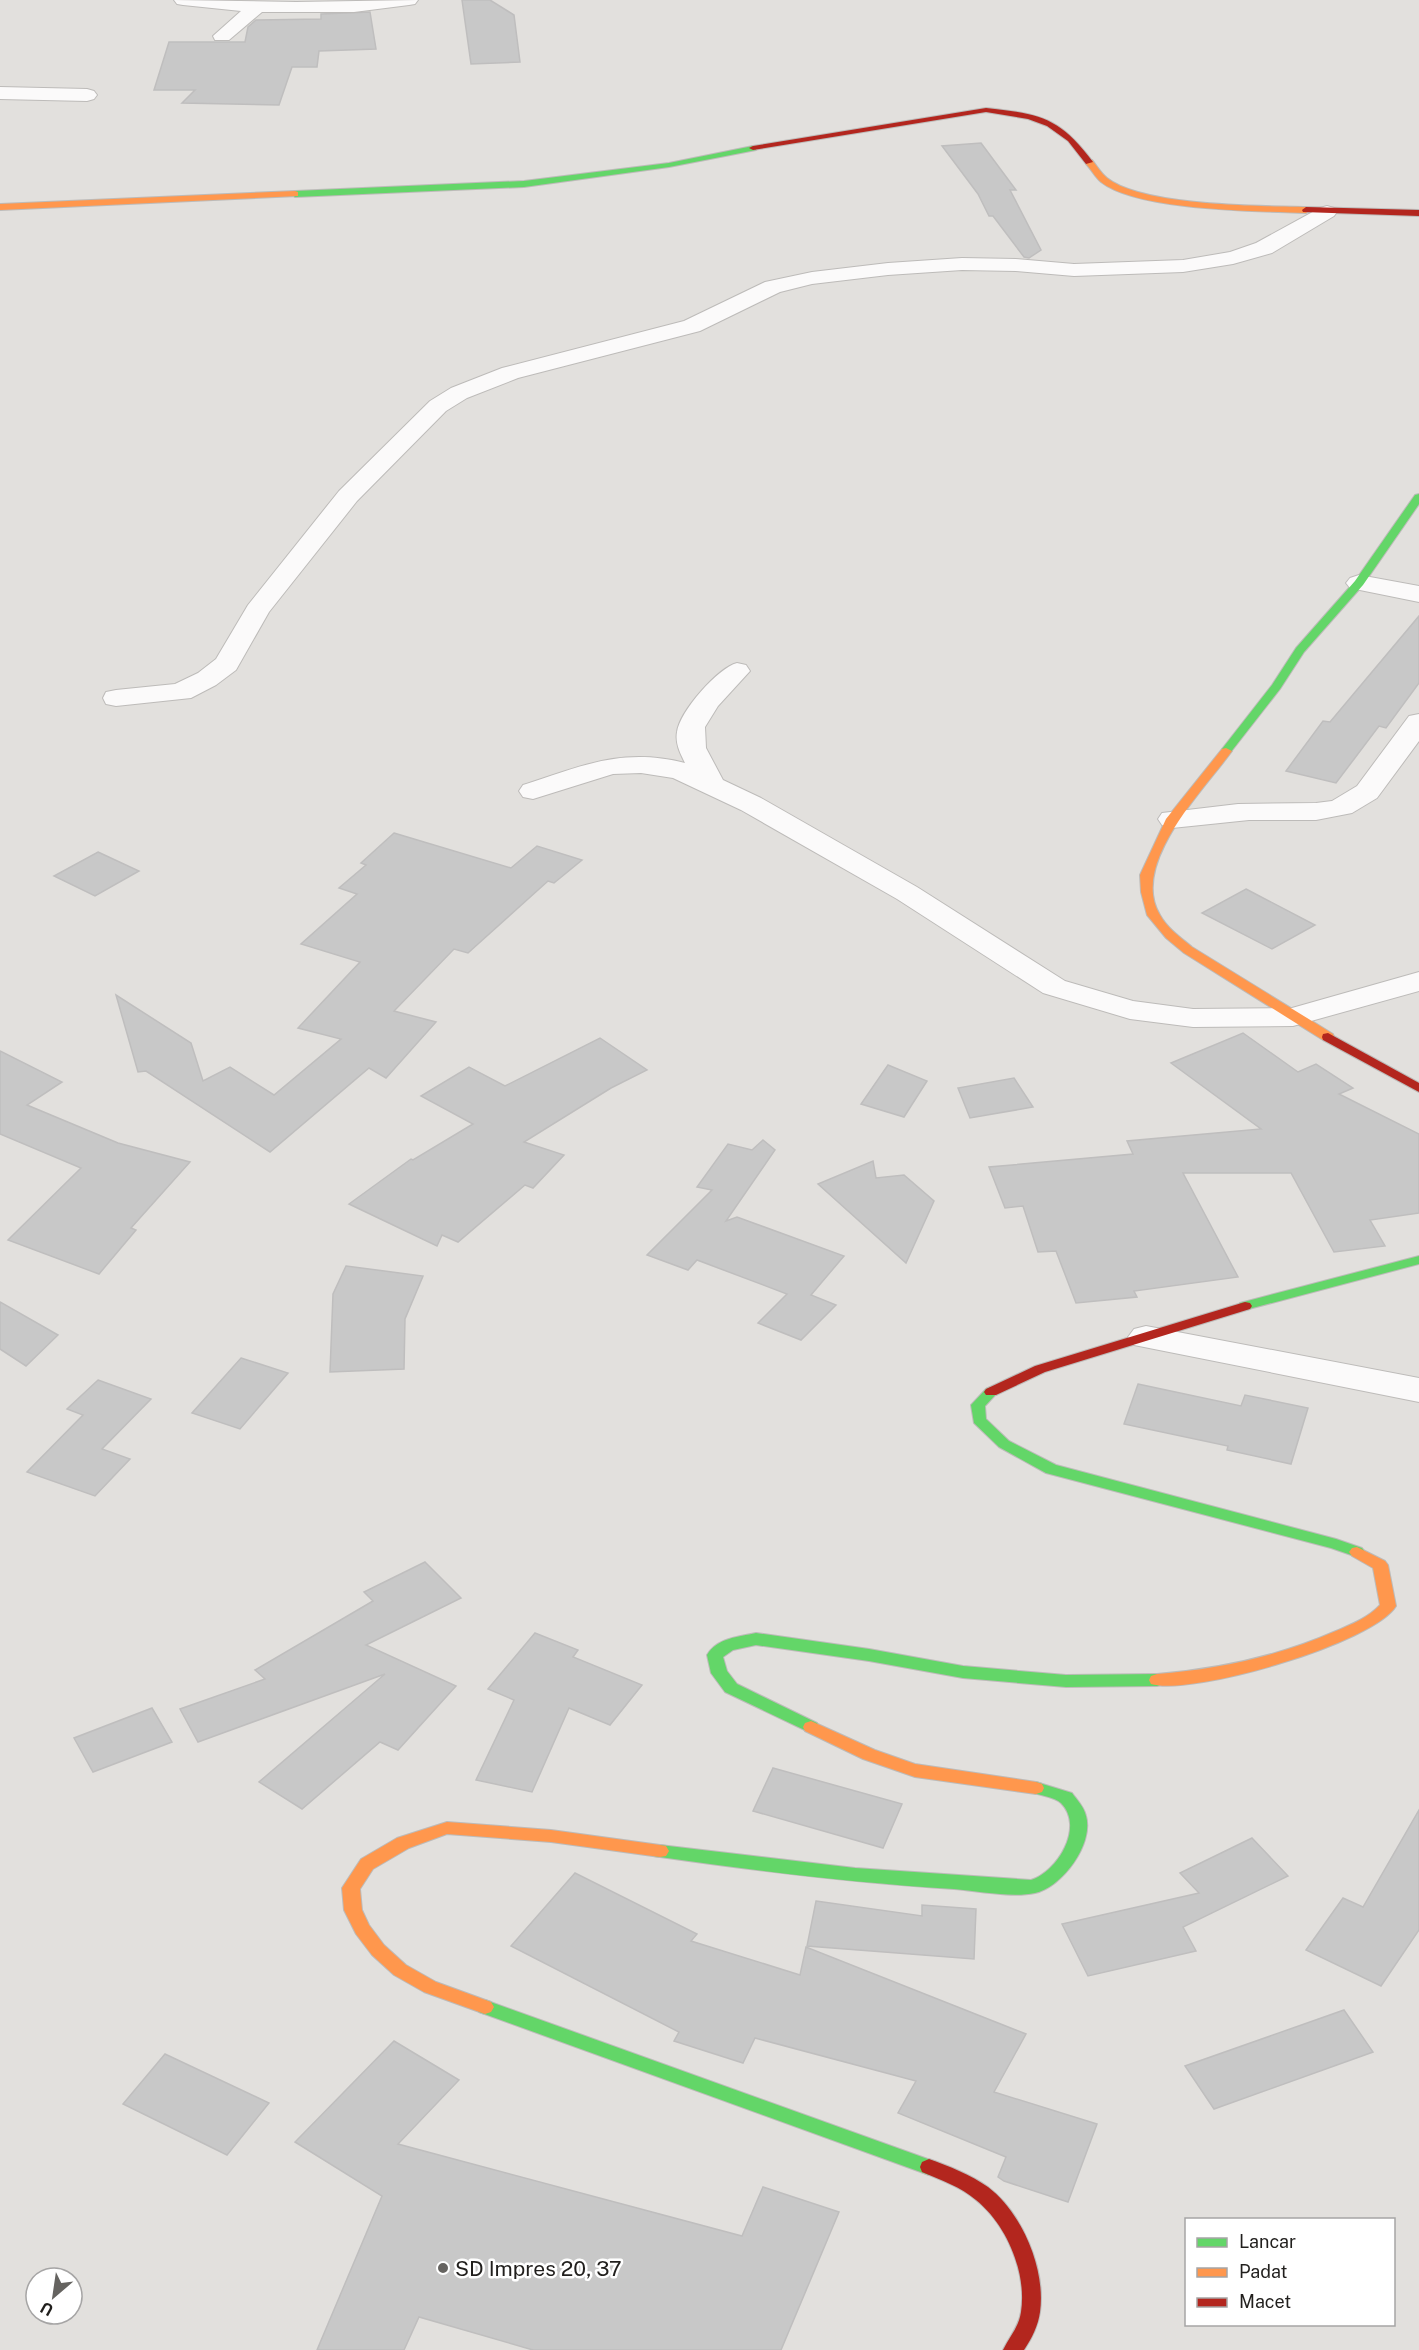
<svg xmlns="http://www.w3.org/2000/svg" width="1419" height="2350" font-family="'Public Sans',sans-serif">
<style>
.building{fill:#c8c8c8;stroke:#bfbebe;stroke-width:1.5}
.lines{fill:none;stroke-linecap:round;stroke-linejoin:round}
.street-casing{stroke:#bdbbb9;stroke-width:2}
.fast-casing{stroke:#bdbbb9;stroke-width:2}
.slow-casing{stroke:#bdbbb9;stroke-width:2}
.jam-casing{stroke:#bdbbb9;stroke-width:2}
.street{fill:#fbfafa;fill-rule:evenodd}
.fast{fill:#63d668;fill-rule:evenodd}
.slow{fill:#ff974d;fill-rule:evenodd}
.jam{fill:#b3261e;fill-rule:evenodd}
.poi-dot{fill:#656360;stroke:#fff;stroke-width:2}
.labels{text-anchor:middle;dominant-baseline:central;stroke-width:5;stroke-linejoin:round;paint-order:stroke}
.near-poi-label{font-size:21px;fill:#211f1d;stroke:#fff;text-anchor:start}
</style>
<rect width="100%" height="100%" fill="#e2e0dd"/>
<g class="building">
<polygon points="462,0 490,0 514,15 520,62 471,64"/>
<polygon points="370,12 376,49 319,51 317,67 292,67 279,105 182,103 195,90 154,90 169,42 245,42 248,27 256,20 321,19 321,14"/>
<polygon points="981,143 1016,190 1010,190 1041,250 1029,258 1024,257 993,216 989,216 978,194 942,146"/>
<polygon points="1419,616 1419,683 1386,728 1379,726 1336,783 1286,771 1323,721 1330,722"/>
<polygon points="394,833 511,868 537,846 582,860 554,883 548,881 468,953 454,949 394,1011 436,1022 386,1078 369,1068 270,1152 146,1071 138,1072 116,995 191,1043 203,1081 230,1067 274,1095 341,1039 298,1028 360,962 301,944 357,894 339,888 366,865 361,863"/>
<polygon points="98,852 139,871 95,896 54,876"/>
<polygon points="1246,889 1315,925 1272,949 1202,913"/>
<polygon points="1243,1033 1298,1072 1316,1064 1353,1088 1339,1094 1419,1134 1419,1213 1370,1220 1385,1246 1334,1252 1291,1173 1183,1173 1238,1277 1134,1291 1137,1297 1076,1303 1056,1251 1038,1252 1023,1206 1005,1208 989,1167 1133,1154 1127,1141 1261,1129 1171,1063"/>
<polygon points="600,1038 647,1070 611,1088 524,1142 564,1155 533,1188 525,1185 458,1242 442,1235 437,1246 349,1204 411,1159 413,1160 473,1124 421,1096 469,1067 505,1086"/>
<polygon points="0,1051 62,1082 27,1105 118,1143 190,1162 131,1228 136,1230 99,1274 8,1240 81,1168 0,1134"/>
<polygon points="888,1065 927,1081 904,1117 861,1104"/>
<polygon points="1014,1078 1033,1107 970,1118 958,1088"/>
<polygon points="763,1140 775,1150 726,1221 737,1217 844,1256 811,1295 836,1305 801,1340 758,1323 787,1294 697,1260 688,1270 647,1255 712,1190 697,1187 728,1144 752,1150"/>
<polygon points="873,1161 876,1178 904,1175 934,1201 906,1263 818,1184"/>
<polygon points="346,1266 423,1276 405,1319 404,1369 330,1372 333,1294"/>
<polygon points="0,1302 58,1335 26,1366 0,1349"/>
<polygon points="241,1358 288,1373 240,1429 192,1413"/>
<polygon points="98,1380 151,1399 102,1449 130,1459 95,1496 27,1472 83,1415 67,1409"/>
<polygon points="1138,1384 1241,1406 1245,1395 1308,1408 1291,1464 1227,1450 1228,1446 1124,1424"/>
<polygon points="425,1562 461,1598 366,1645 456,1686 398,1750 380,1742 302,1809 259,1782 385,1674 198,1742 180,1709 265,1679 255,1670 373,1601 364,1592"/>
<polygon points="535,1633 578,1650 573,1657 642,1685 610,1725 569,1708 532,1792 476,1780 514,1700 488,1689"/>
<polygon points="152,1708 172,1742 93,1772 74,1738"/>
<polygon points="773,1768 902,1804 883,1848 753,1811"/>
<polygon points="1419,1810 1419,1930 1381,1986 1306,1950 1343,1898 1363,1907"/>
<polygon points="1252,1838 1288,1876 1183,1927 1196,1951 1088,1976 1062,1924 1199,1893 1180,1873"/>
<polygon points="575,1873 697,1934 691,1941 800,1975 806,1947 1026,2034 994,2092 1097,2124 1068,2202 1004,2181 998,2177 1006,2157 898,2113 916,2081 755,2038 743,2063 674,2041 679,2032 511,1946"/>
<polygon points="816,1901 922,1916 922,1905 976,1909 974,1959 807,1946"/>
<polygon points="1344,2010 1373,2052 1214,2109 1185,2066"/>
<polygon points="394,2041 459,2080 398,2144 742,2236 763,2187 839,2212 781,2350 533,2350 419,2317 404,2350 317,2350 382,2196 295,2142"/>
<polygon points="165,2054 269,2103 227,2155 123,2104"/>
</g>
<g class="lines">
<defs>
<g id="street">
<polygon points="174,0 296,2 418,0 415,4 409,5 354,12 262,12 229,40 215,40 213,36 241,11 183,5 177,4"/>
<polygon points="0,87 87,89 94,91 97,95 94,99 87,101 0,99"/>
<polygon points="1327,206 1334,208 1337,212 1334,216 1272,253 1233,264 1183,272 1074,276 1016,271 962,270 888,275 812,284 780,292 700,331 518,378 467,398 446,411 357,501 269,612 236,670 216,685 191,698 116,706 106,704 103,698 106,692 116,690 175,684 198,673 216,659 248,605 339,491 430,401 451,388 502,368 684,321 765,282 812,272 888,263 962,258 1016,259 1074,264 1183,260 1230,252 1256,243 1320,208"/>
<polygon points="1359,575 1419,586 1419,602 1350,588 1346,583 1350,578"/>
<path d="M737,663L746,665L750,671L718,706L705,727L706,748L723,780L761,798L917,887L1065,981L1133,1001L1193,1009L1292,1008L1419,972V991L1293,1026L1193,1027L1130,1019L1043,993L897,899L741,810L673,778L641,773L613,774L533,799L523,797L519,791L523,785C582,766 622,747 685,763C680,753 675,743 677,732C680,711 718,668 737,663Z"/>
<polygon points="1419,714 1419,741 1377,798 1352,813 1316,820 1249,820 1172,828 1162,825 1158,819 1162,813 1238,804 1316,803 1332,801 1357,786 1409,716"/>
<polygon points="1146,1326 1419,1378 1419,1402 1134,1345 1128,1337 1134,1329"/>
</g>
<g id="fast">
<polygon points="753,146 756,146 756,150 669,167 524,187 295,197 291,194 295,191 524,181 669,163"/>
<polygon points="1419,494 1419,504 1363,585 1304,652 1280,689 1230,753 1222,753 1222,749 1272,685 1296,648 1355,581 1415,495"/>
<polygon points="1419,1256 1419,1264 1245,1310 1238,1306 1240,1303"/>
<polygon points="991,1387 998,1392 985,1406 986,1419 1009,1441 1056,1465 1336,1539 1362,1548 1365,1552 1362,1556 1357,1557 1331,1548 1046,1473 999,1447 974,1423 971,1405 986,1389"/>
<path d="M756,1633L869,1649L963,1666L1066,1675L1157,1674L1163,1676L1165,1680L1163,1684L1157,1686L1066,1687L963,1678L869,1661L756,1645L733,1650L723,1657L727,1671L737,1684L817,1723L819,1727L817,1731L811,1733L725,1692L711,1673L707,1655C717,1638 738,1637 756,1633Z"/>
<path d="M1036,1782L1072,1793C1077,1800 1084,1807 1086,1816C1094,1844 1062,1887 1035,1893C1012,1898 978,1891 954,1889C855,1883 758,1871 660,1857L654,1856L651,1851L654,1846L660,1845L855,1868L1031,1880C1057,1872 1085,1827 1061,1803C1055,1797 1039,1795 1030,1792L1028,1788L1030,1784Z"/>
<polygon points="485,2000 936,2162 938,2167 936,2172 929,2175 479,2012 476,2007 479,2002"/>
</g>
<g id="slow">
<path d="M1086,160H1092C1097,166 1101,173 1107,178C1142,206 1260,206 1306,207L1310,210L1306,213C1258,211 1138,211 1101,182C1095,177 1091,169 1086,164Z"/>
<polygon points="295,191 298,192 298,196 0,210 0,204"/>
<path d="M1226,748L1232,751C1204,790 1129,864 1160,915C1167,928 1181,938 1192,947L1333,1034L1334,1037L1333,1040H1323L1184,953L1166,938L1147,915L1141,892L1140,875L1166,819L1222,749Z"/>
<path d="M1357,1547L1385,1561L1388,1565L1396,1606C1374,1643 1192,1696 1151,1684L1149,1680L1151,1676L1157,1674C1219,1669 1279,1656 1336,1631C1352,1624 1368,1618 1380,1605L1373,1568L1352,1556L1349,1552L1352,1548Z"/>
<polygon points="811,1721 875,1750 915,1764 1036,1782 1042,1784 1044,1788 1042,1792 1036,1794 915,1777 863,1759 805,1731 803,1727 805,1723"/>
<polygon points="447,1822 551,1830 660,1845 666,1846 669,1851 666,1856 660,1857 551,1842 447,1834 409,1848 373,1869 360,1889 362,1910 369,1925 384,1945 406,1965 436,1982 491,2002 494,2007 491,2012 485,2014 424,1992 394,1975 372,1955 356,1934 344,1910 342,1888 361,1859 397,1838"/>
</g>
<g id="jam">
<path d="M986,108C1041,114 1059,117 1093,162L1086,164L1068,141L1047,126L1028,119L986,112L753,150L749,148L753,146Z"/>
<polygon points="1306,207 1419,210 1419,216 1303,212 1302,210"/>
<polygon points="1328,1033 1419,1083 1419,1092 1323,1040 1322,1037 1323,1034"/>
<polygon points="1245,1302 1250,1303 1252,1306 1250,1309 1045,1372 996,1395 986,1395 984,1392 986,1389 1035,1366"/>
<path d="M929,2159C949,2166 971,2175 988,2187C1022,2213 1046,2269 1040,2312C1038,2326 1032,2338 1024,2350H1003C1009,2337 1019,2327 1021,2312C1027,2273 1007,2225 976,2200C961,2187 941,2180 922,2172L920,2167L922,2162Z"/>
</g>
</defs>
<use href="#street" class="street-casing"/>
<use href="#fast" class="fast-casing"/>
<use href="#slow" class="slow-casing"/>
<use href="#jam" class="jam-casing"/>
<use href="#street" class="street"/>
<use href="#fast" class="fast"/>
<use href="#slow" class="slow"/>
<use href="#jam" class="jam"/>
</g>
<circle class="poi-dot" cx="443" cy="2268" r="6"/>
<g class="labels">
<g class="near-poi-label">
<text x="455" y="2268">SD Impres 20, 37</text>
</g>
</g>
<rect x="1185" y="2218" width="210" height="108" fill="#ffffff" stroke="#a6a5a5" stroke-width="1.5"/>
<rect x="1197" y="2238" width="30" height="9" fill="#63d668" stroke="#a6a5a5" stroke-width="1.5"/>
<text x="1239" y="2248" font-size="18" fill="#211f1d">Lancar</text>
<rect x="1197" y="2268" width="30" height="9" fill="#ff974d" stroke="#a6a5a5" stroke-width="1.5"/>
<text x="1239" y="2278" font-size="18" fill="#211f1d">Padat</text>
<rect x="1197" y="2298" width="30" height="9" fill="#b3261e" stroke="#a6a5a5" stroke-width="1.5"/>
<text x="1239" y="2308" font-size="18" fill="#211f1d">Macet</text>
<g transform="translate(54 2296) rotate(209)"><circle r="28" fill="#ffffff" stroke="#a6a5a5" stroke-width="1.5"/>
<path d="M0-4.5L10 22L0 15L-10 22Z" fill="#656360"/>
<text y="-9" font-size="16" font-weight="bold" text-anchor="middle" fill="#211f1d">U</text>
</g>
</svg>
